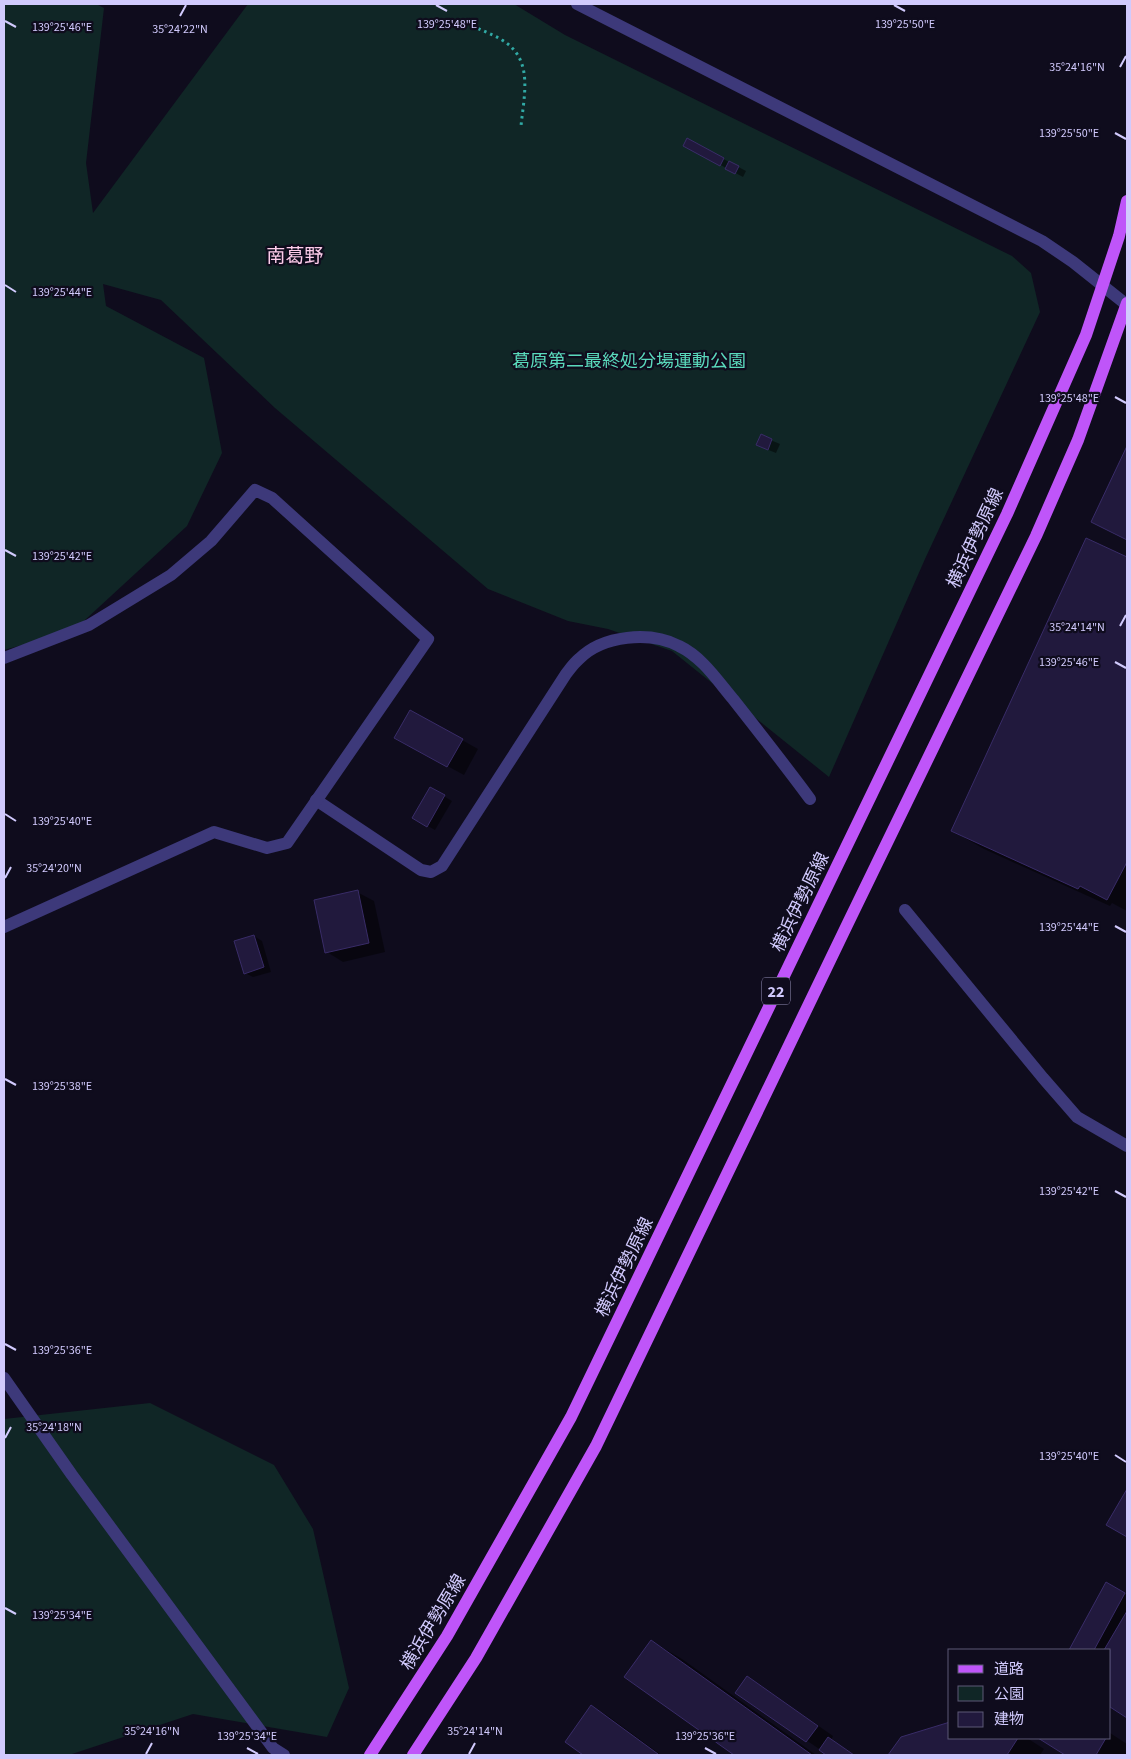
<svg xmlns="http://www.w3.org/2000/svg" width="1131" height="1759" font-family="'Source Sans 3','Noto Sans JP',sans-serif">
<rect width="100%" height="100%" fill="#0f0c1d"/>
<g fill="#102626">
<path d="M4,4H96L104,8L86,163L93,213L248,4H514L565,35L1012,256L1031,273L1040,312L925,559L829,777L672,651L608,629L568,621L488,589L275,408L161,300L103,284L106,306L204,358L222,453L187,526L73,631L4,650Z"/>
<path d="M150,1403L274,1465L313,1529L349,1688L327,1737L193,1714L69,1755H4V1419Z"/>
</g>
<g fill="#0007">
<path d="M688,140L746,171L743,177L685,146Z"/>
<path d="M761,436L780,444L776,453L766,449Z"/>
<path d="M1127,449V541L1092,522Z"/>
<path d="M1087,540L1127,559V911L1112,903L1110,906L984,849L953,831Z"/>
<path d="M462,740L478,749L464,775L412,747Z"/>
<path d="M430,788L452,801L435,830L413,818Z"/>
<path d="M357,892L374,901L385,952L343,962L327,952Z"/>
<path d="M254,936L262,941L271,972L253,977L245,973Z"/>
<path d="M1106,1584L1127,1595V1716L1110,1706V1650H1070Z"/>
<path d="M651,1641L682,1659L816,1755H736L626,1676Z"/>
<path d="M747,1678L763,1687L833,1736L831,1740L855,1755H828L737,1693Z"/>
<path d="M592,1707L608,1716L661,1755H585L566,1741Z"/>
<path d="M1110,1733L1127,1744V1755H1068L1040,1738H1110Z"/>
<path d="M902,1738H1027L1044,1749L1040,1755H890Z"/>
</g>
<g fill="#21193d" stroke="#392c68">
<path d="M687,138L724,158L720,166L683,146Z"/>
<path d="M729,161L739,166L735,174L725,169Z"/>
<path d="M761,434L772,439L768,450L756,445Z"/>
<path d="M1127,446V540L1091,522Z"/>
<path d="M1086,538L1127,557V862L1107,900L1080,886L1078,889L951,831Z"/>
<path d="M410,710L463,739L447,767L394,738Z"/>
<path d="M430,787L445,795L427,827L412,818Z"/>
<path d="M358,890L369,943L325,953L314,900Z"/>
<path d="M254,935L264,967L244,974L234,941Z"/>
<path d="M1127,1489V1537L1106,1525Z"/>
<path d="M1106,1582L1125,1593L1094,1650H1069Z"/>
<path d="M1127,1611V1718L1110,1707V1650H1104Z"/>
<path d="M651,1640L812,1755H734L624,1677Z"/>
<path d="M747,1676L818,1726L806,1742L735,1693Z"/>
<path d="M591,1705L658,1754L657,1755H583L565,1742Z"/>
<path d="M950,1722V1738H1018L1007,1755H888L901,1737Z"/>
<path d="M828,1737L854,1755H826L819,1750Z"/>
<path d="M1038,1738H1106L1096,1755H1065Z"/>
</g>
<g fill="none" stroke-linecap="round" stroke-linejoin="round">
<path stroke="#31aaa5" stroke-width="3" stroke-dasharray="2.5 4" stroke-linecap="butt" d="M467,22C478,30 491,33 502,40C534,59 524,95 521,126"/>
<g stroke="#3d397a" stroke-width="12">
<path d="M316,800L421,870L431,872L442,866L566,674C570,669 574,663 579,659C603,635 650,631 679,646C702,657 717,680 733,699C759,732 785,765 810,799"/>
<path d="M905,910L1043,1078L1077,1117L1127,1146"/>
<path d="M4,1378L72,1475L273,1748L284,1755"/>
</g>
<g stroke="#3d397a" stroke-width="12">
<path d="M577,4L1042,241L1073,262L1127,305"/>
<path d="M4,658L89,625L171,575L211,541L255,490L272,498L428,639L287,843L267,848L214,832L4,927"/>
</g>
<g stroke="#bf55f9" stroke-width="12">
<path d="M370,1755L447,1636L571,1417L1007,514L1086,335L1119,236L1127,201"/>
<path d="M413,1755L476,1658L596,1446L848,923L1036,536L1078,440L1127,303"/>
</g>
</g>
<path fill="none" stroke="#d1cafd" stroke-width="2" d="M436,5L447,11M894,5L905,11M180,16L186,5M5,21L16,27M1120,67L1126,56M1115,133L1126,139M5,285L16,292M1115,397L1126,403M5,550L16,556M1120,626L1126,615M1115,662L1126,668M5,814L16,821M5,878L11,867M1115,926L1126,932M5,1079L16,1085M1115,1191L1126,1197M5,1344L16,1350M5,1438L11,1427M1115,1455L1126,1462M5,1608L16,1614M247,1748L258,1754M705,1748L716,1754M146,1754L152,1743M469,1754L475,1743"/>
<g text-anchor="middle" stroke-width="4.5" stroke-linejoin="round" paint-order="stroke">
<rect fill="#0f0c1d" stroke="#9791ba" stroke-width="1" x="762" y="977.5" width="28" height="27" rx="4"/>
<g font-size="16" font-weight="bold" fill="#d1cafd">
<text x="776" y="997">22</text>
</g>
<g font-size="18" fill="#5ad9bc" stroke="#0f0c1d">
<text x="629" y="367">葛原第二最終処分場運動公園</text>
</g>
<g font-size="18" fill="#d1cafd" stroke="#0f0c1d">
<text transform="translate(975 538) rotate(-65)" y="6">横浜伊勢原線</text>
<text transform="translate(800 902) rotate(-64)" y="6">横浜伊勢原線</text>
<text transform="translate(624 1267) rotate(-64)" y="6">横浜伊勢原線</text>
<text transform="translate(433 1622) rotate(-59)" y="6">横浜伊勢原線</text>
</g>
<g font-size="19" fill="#fdccea" stroke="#0f0c1d">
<text x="295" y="262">南葛野</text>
</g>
</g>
<g font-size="12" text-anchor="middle" fill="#d1cafd" stroke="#0f0c1d" stroke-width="4.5" stroke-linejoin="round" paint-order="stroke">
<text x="447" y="28">139°25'48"E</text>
<text x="905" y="28">139°25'50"E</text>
<text x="62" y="31">139°25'46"E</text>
<text x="180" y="33">35°24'22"N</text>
<text x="1077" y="71">35°24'16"N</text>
<text x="1069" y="137">139°25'50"E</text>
<text x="62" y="296">139°25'44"E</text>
<text x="1069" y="402">139°25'48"E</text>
<text x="62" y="560">139°25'42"E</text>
<text x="1077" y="631">35°24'14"N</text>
<text x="1069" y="666">139°25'46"E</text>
<text x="62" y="825">139°25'40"E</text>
<text x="54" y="872">35°24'20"N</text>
<text x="1069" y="931">139°25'44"E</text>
<text x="62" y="1090">139°25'38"E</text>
<text x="1069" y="1195">139°25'42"E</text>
<text x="62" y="1354">139°25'36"E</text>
<text x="54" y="1431">35°24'18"N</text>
<text x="1069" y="1460">139°25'40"E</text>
<text x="62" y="1619">139°25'34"E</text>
<text x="152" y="1735">35°24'16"N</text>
<text x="475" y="1735">35°24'14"N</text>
<text x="247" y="1740">139°25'34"E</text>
<text x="705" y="1740">139°25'36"E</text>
</g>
<rect width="1131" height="1759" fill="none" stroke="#d1cafd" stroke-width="10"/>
<rect x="948" y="1649" width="162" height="90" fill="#0f0c1d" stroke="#5d5877"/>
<rect x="958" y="1665" width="25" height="8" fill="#bf55f9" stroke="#5d5877"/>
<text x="994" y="1674" font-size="15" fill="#d1cafd">道路</text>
<rect x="958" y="1686" width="25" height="15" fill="#102626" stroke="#5d5877"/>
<text x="994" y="1699" font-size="15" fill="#d1cafd">公園</text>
<rect x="958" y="1712" width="25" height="15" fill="#21193d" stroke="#5d5877"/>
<text x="994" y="1724" font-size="15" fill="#d1cafd">建物</text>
</svg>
